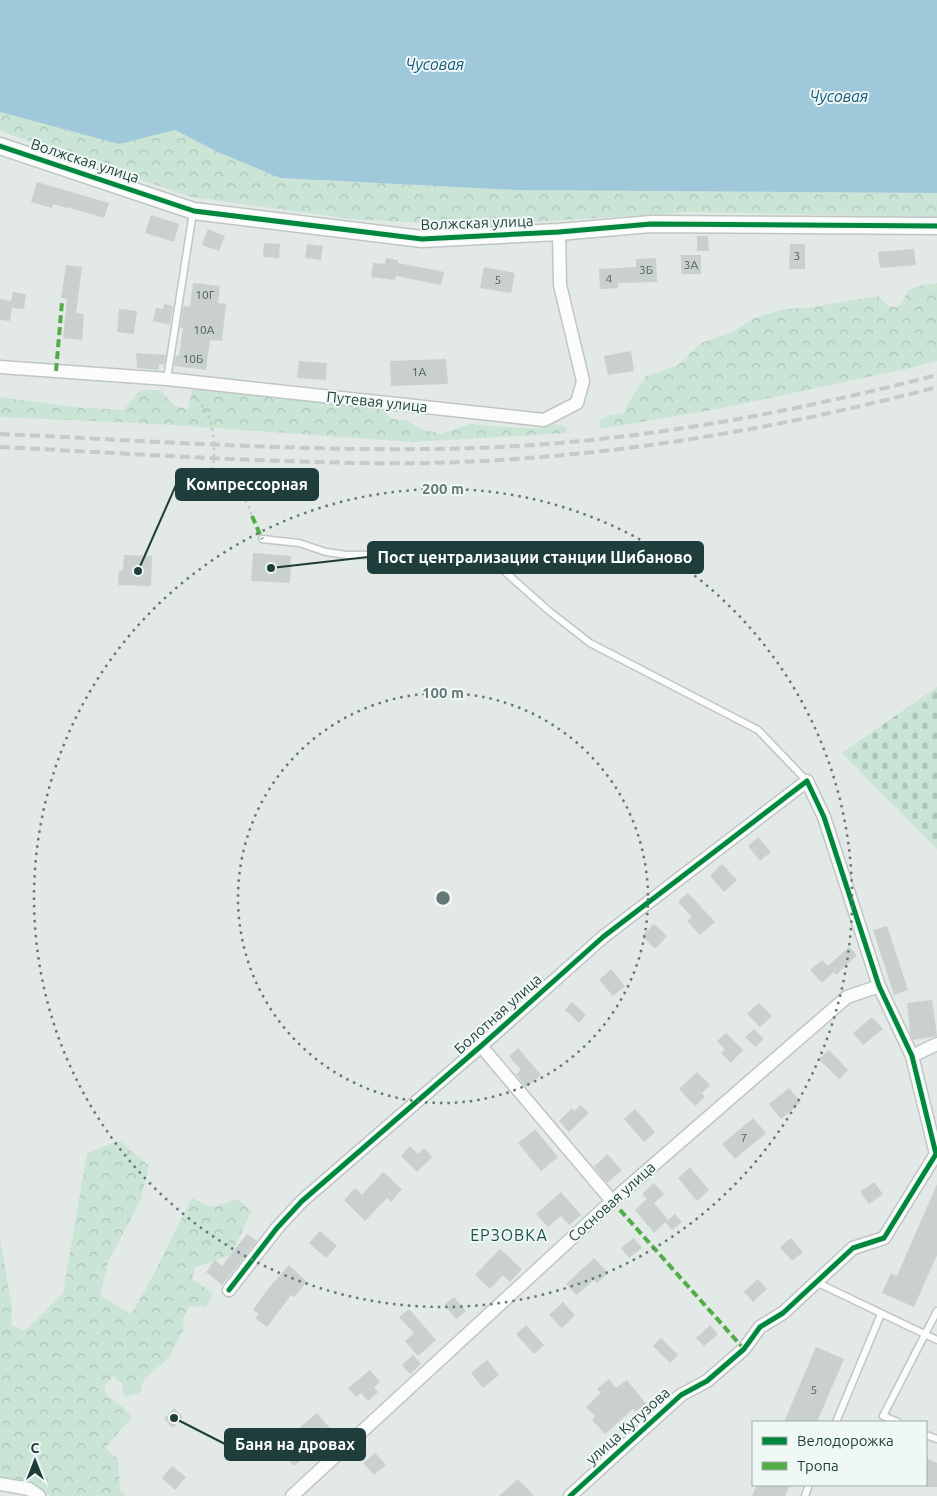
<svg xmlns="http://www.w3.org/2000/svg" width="937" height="1496" font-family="Ubuntu,sans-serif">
<defs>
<pattern id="forest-crowns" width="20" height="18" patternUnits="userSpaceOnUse" patternTransform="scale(1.25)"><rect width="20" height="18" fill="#cae4d6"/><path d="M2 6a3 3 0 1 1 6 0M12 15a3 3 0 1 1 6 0" fill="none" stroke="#adc4b8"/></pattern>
<pattern id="cemetery-stones" width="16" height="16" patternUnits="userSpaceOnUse" patternTransform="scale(1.25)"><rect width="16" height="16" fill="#cae4d6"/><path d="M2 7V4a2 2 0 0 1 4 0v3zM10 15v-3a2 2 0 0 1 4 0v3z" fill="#adc4b8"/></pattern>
</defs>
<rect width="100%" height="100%" fill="#e2e9e7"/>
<g fill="url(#forest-crowns)">
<path d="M0,112L119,144L175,130L218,152L280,178L516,190L937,193V217L689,212L472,226L352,219L191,197L0,131Z"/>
<path d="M937,283V361L906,369L717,409L600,429V420L610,415L625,413L626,407L645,377L678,365L701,343L732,332L755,318L785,309L812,307L878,296L889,307H897L902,304L908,290L923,285Z"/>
<path d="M193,389L286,397L379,408L393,419L407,421L421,429L441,434L470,424L534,429L555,424L567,427L566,433L413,442L158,424L0,417V397L73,407L124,410L140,390H160L175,406L188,409Z"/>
<path d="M119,1141L149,1166L141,1199L108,1262L100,1296L131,1314L147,1287L192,1198L211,1207L239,1199L251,1212L231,1255L195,1267L192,1279L213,1293L206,1307L189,1306L183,1319L184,1329L169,1357L144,1380L139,1393L124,1397L122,1384L113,1376L104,1386L106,1394L124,1408L132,1417L105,1448L118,1459L120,1491L126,1496H50L29,1482L0,1476V1238L12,1308L11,1325L25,1331L63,1293L87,1153Z"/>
</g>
<path fill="url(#cemetery-stones)" d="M937,687V849L842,753Z"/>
<path fill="#9fc8db" d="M0,0H937V193L516,190L280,178L218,152L175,130L119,144L0,112Z"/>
<g fill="#c9d0ce">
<path d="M37,182L109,203L104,218L67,207V208L53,204L52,208L31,202Z"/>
<path d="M151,215L179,224L174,242L145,233Z"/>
<path d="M208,229L225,236L219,251L202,245Z"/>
<path d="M697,236H708L709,251H697Z"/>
<path d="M264,243L280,244L279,258L263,257Z"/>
<path d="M307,244L323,246L321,260L305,258Z"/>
<path d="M790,244H805V269H789Z"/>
<path d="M914,249L916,265L880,268L878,252Z"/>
<rect x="681" y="255" width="20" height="19"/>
<path d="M386,258L398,260V263L444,272L441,285L396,276L395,280L371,277L373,263L385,264Z"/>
<path d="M656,258L657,282L618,283V288L600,289L599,269L636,267V259Z"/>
<path d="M66,265L82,267L76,313L84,314L82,340L63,338L67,299L61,298Z"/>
<path d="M484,267L515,273L511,293L480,288Z"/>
<path d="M193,283L220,286L218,303L226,304L222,341L210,340L206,370L174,366L176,355L179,356L183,328H180L183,308L184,306L190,307Z"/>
<path d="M13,292L26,294L24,309L12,308L10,321L0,320V299L11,301Z"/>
<path d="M164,304L173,306L170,325L153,321L156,308L163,309Z"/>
<path d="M119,309L137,311L134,334L117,332Z"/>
<path d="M631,351L634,371L608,375L604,356Z"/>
<path d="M136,353L166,355L164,365L159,364V370L137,368Z"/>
<path d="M446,359L448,384L391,386L390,361Z"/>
<path d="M299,361L327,363L326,380L297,378Z"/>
<path d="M253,553L291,556L290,583L251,581Z"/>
<path d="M124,555L152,556L151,586L118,585L119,570L123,571Z"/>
<path d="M758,837L771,852L760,861L748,846Z"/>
<path d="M722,864L737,880L724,892L710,876Z"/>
<path d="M688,893L715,922L700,935L687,921L692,917L678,902Z"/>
<path d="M654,924L667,936L655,949L642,936Z"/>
<path d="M887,926L908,990L894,995L873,930Z"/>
<path d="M849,947L857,955L836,975L834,972L822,983L810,970L822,960L828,966Z"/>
<path d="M611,969L625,986L613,996L599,980Z"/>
<path d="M932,1000L937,1036L913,1040L910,1033L907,1003Z"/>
<path d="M572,1002L586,1015L579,1023L565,1010Z"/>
<path d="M759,1003L772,1016L760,1027L747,1014Z"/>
<path d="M872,1017L883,1029L863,1045L853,1033Z"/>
<path d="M754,1029L764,1039L755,1047L745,1037Z"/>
<path d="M726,1033L743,1050L731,1063L721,1053L725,1050L717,1041Z"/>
<path d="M518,1048L541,1075L526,1087L516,1074L521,1070L509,1056Z"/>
<path d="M829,1050L848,1070L839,1079L819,1059Z"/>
<path d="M697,1072L710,1085L702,1093L705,1097L695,1106L679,1089Z"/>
<path d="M789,1088L801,1102L781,1119L769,1104Z"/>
<path d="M581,1105L589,1113L569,1132L559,1121L572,1108L574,1111Z"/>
<path d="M635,1109L655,1132L644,1142L624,1119Z"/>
<path d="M753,1118L766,1133L735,1159L722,1144Z"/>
<path d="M535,1129L558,1157L541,1171L518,1143Z"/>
<path d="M410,1146L418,1154L424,1148L432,1157L417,1172L401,1156Z"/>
<path d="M607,1154L622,1170L607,1183L594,1167Z"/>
<path d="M690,1167L709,1190L697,1201L678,1178Z"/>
<path d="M383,1172L402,1189L391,1202L387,1198L365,1221L344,1200L355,1188L362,1195Z"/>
<path d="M874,1182L883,1194L869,1204L860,1192Z"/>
<path d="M654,1183L664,1194L654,1203L668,1220L666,1222L675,1214L682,1222L672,1230L665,1222L654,1233L635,1210L647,1199L642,1194Z"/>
<path d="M937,1184V1255L914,1307L882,1293L891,1273L897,1276Z"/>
<path d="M561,1192L581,1215L569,1225L561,1216L548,1227L536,1214Z"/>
<path d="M320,1231L337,1246L326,1258L309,1243Z"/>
<path d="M247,1234L257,1241L222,1285L206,1272L215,1260L222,1266Z"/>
<path d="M634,1238L642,1248L629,1258L621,1248Z"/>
<path d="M791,1238L803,1252L792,1261L780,1247Z"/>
<path d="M500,1249L522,1269L510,1282L503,1275L490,1289L475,1275Z"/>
<path d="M594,1258L608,1273L597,1283L594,1280L577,1295L566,1284Z"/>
<path d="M289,1265L307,1282L294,1297L291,1295L267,1327L255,1318L259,1314L253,1310L268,1289Z"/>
<path d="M758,1279L767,1289L753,1302L744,1292Z"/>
<path d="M454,1297L466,1311L456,1319L444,1305Z"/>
<path d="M563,1302L575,1315L562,1328L549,1315Z"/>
<path d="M409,1309L436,1340L418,1356L405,1341L414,1333L399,1317Z"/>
<path d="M526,1325L544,1345L534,1354L516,1334Z"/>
<path d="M710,1325L718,1334L704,1346L696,1338Z"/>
<path d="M661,1338L678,1355L670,1363L653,1346Z"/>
<path d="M816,1347L844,1359L817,1422H784Z"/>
<path d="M413,1355L421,1364L410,1374L402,1365Z"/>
<path d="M487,1360L499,1375L483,1388L471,1373Z"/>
<path d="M370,1370L380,1382L374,1387L378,1392L368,1401L361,1393L356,1397L348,1388Z"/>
<path d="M609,1379L616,1388L627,1380L646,1404L635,1412L633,1409L605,1434L592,1420L595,1416L586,1407L601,1393L597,1389Z"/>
<path d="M174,1408L183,1417L173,1428L164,1419Z"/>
<path d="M317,1413L334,1433L294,1466L276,1444L291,1433L292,1434Z"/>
<path d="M375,1453L386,1465L374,1475L363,1463Z"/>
<path d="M926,1458L937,1463V1487H926Z"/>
<path d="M172,1466L186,1477L175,1490L162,1478Z"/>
<path d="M518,1479L534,1496H499Z"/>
<path d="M757,1485H790L785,1496H752Z"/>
</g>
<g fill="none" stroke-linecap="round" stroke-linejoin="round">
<defs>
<g id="service">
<path d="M167,379L193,212"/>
<path d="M262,539L299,543L326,552L347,555L439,554L503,570L549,611L590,643L758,730L807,781"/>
<path d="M816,1282L937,1340"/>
<path d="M836,1422L881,1314"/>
<path d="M898,1422L883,1416L937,1311"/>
<path d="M926,1435L937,1439"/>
<path d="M805,1496L809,1485"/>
</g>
<g id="minor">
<path d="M0,367L167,379L544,420L577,403L583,381L560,285L559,232"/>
<path d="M481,1046L612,1201"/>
<path d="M912,1056L937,1044"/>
<path d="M229,1290L277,1228L302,1201L481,1046L603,937L807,781L824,817L879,986L912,1056L936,1154L884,1238L853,1248L783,1313L760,1327L744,1349L707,1381L681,1395L570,1496"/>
<path d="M0,1484L29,1489L39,1496"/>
<path d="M292,1496L612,1201L847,997L879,986"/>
</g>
<path id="tertiary" d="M0,146L194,211L422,239L559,232L651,224L937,226"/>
</defs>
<use href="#service" stroke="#bfc6c4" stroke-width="9"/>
<use href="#minor" stroke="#bfc6c4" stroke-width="15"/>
<use href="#tertiary" stroke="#bfc6c4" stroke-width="19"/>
<path stroke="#bfc9c8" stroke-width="2.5" stroke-dasharray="2.5 4" stroke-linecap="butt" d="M193,395C212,414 215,432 214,459C213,466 211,476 215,482C219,491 230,488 238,493C246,499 249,507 252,516"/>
<use href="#service" stroke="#fbfcfb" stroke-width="6"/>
<use href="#minor" stroke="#fbfcfb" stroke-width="12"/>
<use href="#tertiary" stroke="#fbfcfb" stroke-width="16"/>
<g stroke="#c6caca" stroke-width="4" stroke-dasharray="10 5" stroke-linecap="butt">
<path d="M0,434C158,441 316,453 474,448C631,443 786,414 937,375"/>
<path d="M0,447C120,453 240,461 360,463C552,467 752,436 937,387"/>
</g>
<g stroke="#52ad46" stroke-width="4" stroke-dasharray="8 4" stroke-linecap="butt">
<path d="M56,371L62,302"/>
<path d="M252,516L262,539"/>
<path d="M612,1201L744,1349"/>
</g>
<defs>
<g id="cycleway">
<path d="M0,146L194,211L422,239L559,232L651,224L937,226"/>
<path d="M229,1290L277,1228L302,1201L481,1046L603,937L807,781L824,817L879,986L912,1056L936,1154L884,1238L853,1248L783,1313L760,1327L744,1349L707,1381L681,1395L570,1496"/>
</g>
</defs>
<use href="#cycleway" stroke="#f0f8f5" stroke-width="8"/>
<use href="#cycleway" stroke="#00873e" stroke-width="5"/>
</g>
<g fill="none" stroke="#637977" stroke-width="2.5" stroke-dasharray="2.5 5">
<circle cx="443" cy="898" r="205"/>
<circle cx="443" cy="898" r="409"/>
</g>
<g text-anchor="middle" stroke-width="4" stroke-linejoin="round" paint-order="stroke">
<g font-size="12" fill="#4a6260">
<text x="797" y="260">3</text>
<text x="691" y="269">3А</text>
<text x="646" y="274">3Б</text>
<text x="609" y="283">4</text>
<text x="498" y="284">5</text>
<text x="205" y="299">10Г</text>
<text x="204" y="334">10А</text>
<text x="193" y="363">10Б</text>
<text x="419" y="376">1А</text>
<text x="744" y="1142">7</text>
<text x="814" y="1394">5</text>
</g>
<g font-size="15" fill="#1f3d3a" stroke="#f0f8f5">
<text transform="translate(85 161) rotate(18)" y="5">Волжская улица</text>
<text transform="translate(477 223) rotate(-2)" y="5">Волжская улица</text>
<text transform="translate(377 402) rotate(6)" y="5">Путевая улица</text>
<text transform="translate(498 1014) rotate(-42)" y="5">Болотная улица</text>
<text transform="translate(612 1202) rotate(-42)" y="5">Сосновая улица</text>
<text transform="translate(628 1426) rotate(-42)" y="5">улица Кутузова</text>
</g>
<g font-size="16" font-style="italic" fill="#14597e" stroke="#f0f8f5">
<text x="435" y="70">Чусовая</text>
<text x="839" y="102">Чусовая</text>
</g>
<g font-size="16" letter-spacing="1" fill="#19514d" stroke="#f0f8f5">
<text x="509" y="1241">ЕРЗОВКА</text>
</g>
</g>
<circle cx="443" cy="898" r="8" fill="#637977" stroke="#f0f8f5" stroke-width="2.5"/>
<g font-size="15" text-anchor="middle" font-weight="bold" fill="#637977" stroke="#f0f8f5" stroke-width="4" stroke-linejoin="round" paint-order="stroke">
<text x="443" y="494">200 m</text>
<text x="443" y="698">100 m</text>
</g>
<path fill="none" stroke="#1f3d3a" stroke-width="2" d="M138 571L176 485M271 568L368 557M174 1418L225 1444"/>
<g fill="#1f3d3a" stroke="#f0f8f5" stroke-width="2">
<circle cx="138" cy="571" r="5"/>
<circle cx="271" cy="568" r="5"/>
<circle cx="174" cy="1418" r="5"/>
</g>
<g fill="#1f3d3a" stroke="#1f3d3a" stroke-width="2">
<rect x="176" y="469" width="142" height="31" rx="5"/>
<rect x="368" y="542" width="335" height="31" rx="5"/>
<rect x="225" y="1429" width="140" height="31" rx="5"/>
</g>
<g font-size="16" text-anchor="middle" font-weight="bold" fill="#fff">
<text x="247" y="490">Компрессорная</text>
<text x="535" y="563">Пост централизации станции Шибаново</text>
<text x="295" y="1450">Баня на дровах</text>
</g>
<rect x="752" y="1421" width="175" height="65" fill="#f0f8f5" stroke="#9cadaa"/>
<rect x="762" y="1437" width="25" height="8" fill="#00873e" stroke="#9cadaa"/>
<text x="797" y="1446" font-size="15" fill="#1f3d3a">Велодорожка</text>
<rect x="762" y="1462" width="25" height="8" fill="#52ad46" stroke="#9cadaa"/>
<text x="797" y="1471" font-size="15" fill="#1f3d3a">Тропа</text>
<g transform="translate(35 1461)" stroke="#f0f8f5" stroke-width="4" paint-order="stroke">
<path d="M0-4L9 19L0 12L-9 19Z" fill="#1f3d3a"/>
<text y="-8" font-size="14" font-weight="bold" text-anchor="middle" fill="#1f3d3a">С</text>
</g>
</svg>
